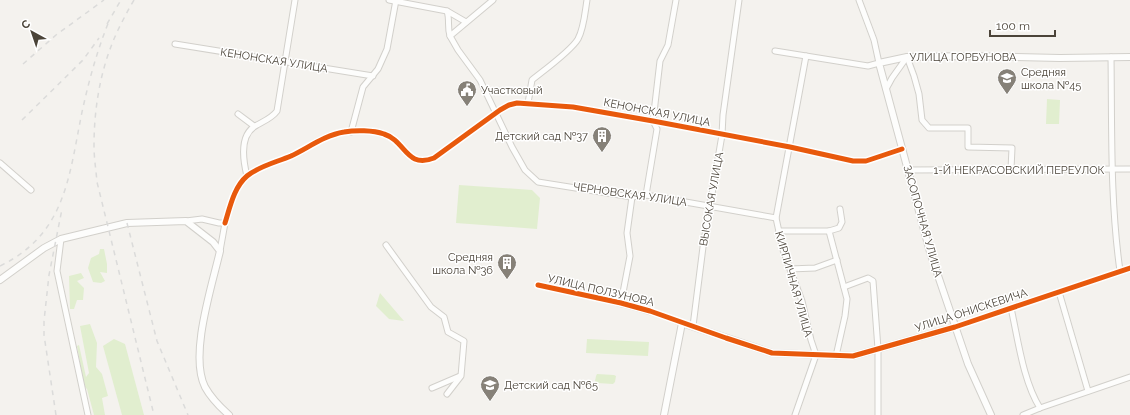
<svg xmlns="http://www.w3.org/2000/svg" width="1130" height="415" font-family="Raleway,sans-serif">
<rect width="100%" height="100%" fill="#f4f2ee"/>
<g fill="#e1eecf">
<path d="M1047,99L1060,100L1059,124H1046Z"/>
<path d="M459,185L532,190L540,198L537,229L456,223Z"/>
<path d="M100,249H104L107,264V273L100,272L105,281L101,283L93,282L88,268L91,258L99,254Z"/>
<path d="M81,273L84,278L77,281L84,288L83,300H77L74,309H70L69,276Z"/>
<path d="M380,293L404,321L389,319L376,306Z"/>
<path d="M90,324L97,343L96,367L102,374L108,396L102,398L105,415H94L87,389L84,386L77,346L79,345L86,377L89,373L80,326Z"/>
<path d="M114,339L125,344L144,415H122L103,346Z"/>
<path d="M587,339L649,342L648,356L586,353Z"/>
<path d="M597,374L614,375L616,376L615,382L613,384L597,383L595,381L596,376Z"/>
</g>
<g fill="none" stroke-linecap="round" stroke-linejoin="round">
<defs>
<g id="minor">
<path d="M389,0L447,11L466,22"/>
<path d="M493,0L450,36L458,50L480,80L512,147L525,170L538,182L632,197L646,195L776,218"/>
<path d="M447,11C450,20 447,26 450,36"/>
<path d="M175,44L373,76"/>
<path d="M775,51L868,66L879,63L874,40L859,0"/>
<path d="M907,57L914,76L919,94L922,120L929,128H968V147L1012,148L1011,169"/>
<path d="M1111,57C1112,129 1110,200 1120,271"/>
<path d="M886,89L892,78L907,57"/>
<path d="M528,103L532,80C543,71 571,51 578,39C584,28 585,12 587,0"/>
<path d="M238,114L254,126"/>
<path d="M351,132L363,87L378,69L387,49L396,0"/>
<path d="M0,163L31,190"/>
<path d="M908,170L1130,169"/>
<path d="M247,176C243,160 239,134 257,125C264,121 272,118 277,111L295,0"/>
<path d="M646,195L657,129L653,121L660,61L668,45L676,0"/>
<path d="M186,221L202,219L219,223H225L220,251"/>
<path d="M225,223C230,207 234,187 247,176C259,166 277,162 291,156C308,148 325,135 344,132C355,130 373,130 384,134C406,141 406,169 434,158L500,110L509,105L517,103L573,107L653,121L790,147L853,161H866L902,149"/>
<path d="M779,231H829L839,228L842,222L840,209"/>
<path d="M829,231L847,299L845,316L836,356"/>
<path d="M61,239L57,271L88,415"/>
<path d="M386,245L431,307L444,317L448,332L464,341L461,376L447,394"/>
<path d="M790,269L815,268L837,260"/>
<path d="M538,285C586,296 635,304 682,323"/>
<path d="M844,287L868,278L873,281L878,349V415"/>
<path d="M1059,292L1088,391"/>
<path d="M621,303L630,256L627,233L632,197"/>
<path d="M1011,308C1018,339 1023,381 1040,408"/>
<path d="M693,326L703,247L722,135L723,115L739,0"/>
<path d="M955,327L1130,268"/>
<path d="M432,388L460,376"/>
<path d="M795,415L816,355L811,340L802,301L783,250L776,218L806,56"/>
<path d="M1023,415L1040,408L1130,377"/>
</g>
<g id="tertiary">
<path d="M0,280L44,248L61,239L127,223L186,221L213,242L220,251C212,286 189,355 205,387C211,398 220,407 229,415"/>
<path d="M664,415L682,323L772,353L853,356L955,327"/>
<path d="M991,415L968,364L930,252L879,63L907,57L969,56L1060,58L1130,57"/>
</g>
</defs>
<use href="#minor" stroke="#d2d0cb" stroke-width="7"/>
<use href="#tertiary" stroke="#d2d0cb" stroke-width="8"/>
<use href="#minor" stroke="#fdfdfc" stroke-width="5"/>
<use href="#tertiary" stroke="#fdfdfc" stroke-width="6"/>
<g stroke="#dbdbda" stroke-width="1.5" stroke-dasharray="5 5" stroke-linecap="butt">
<path d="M134,0C128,10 123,20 118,30C101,66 94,106 94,146C94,158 96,170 97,182L154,415"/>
<path d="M107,24L121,0"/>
<path d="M23,64L56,35L104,0"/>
<path d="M22,120L83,60L99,38"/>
<path d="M127,223L157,341L188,415"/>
<path d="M0,266C66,234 69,176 82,112C89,80 97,51 109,21"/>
<path d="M56,415L44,335V321L49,275L62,209"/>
</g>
<defs>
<g id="cycleway">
<path d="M225,223C230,207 234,187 247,176C259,166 277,162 291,156C308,148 325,135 344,132C355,130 373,130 384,134C406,141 406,169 434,158L500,110L509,105L517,103L573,107L653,121L790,147L853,161H866L902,149"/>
<path d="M538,285L621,303L650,311L726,338L772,353L853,356L955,327L1130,268"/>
</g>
</defs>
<use href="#cycleway" stroke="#fff" stroke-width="8"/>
<use href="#cycleway" stroke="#e8590c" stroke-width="5"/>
</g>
<defs>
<symbol id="school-pin" viewBox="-11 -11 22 30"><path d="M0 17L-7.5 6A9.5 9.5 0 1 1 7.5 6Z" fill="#868178" stroke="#fff"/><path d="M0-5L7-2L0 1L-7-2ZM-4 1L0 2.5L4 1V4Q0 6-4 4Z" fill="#fff"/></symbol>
<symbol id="civic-pin" viewBox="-11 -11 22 30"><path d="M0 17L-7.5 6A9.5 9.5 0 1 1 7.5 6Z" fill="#868178" stroke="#fff"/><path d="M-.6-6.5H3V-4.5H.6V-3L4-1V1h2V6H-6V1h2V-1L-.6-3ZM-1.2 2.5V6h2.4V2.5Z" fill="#fff"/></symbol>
<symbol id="building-pin" viewBox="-11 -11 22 30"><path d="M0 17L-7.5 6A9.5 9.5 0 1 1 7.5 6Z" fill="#868178" stroke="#fff"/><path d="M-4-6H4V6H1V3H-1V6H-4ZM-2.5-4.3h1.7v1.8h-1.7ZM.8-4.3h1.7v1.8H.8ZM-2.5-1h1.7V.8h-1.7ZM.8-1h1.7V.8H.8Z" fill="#fff"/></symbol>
</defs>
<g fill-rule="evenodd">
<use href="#school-pin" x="996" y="67" width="22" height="30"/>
<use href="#civic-pin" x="456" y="79" width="22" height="30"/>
<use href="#building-pin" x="591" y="125" width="22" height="30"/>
<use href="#building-pin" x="496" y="252" width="22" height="30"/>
<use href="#school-pin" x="479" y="374" width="22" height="30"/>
</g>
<g text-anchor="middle" stroke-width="3" stroke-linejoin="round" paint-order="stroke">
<g font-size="11" fill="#4b4439" stroke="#fff">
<text x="963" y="61">УЛИЦА ГОРБУНОВА</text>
<text transform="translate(274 60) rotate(9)" y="4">КЕНОНСКАЯ УЛИЦА</text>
<text transform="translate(657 112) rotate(11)" y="4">КЕНОНСКАЯ УЛИЦА</text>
<text x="1019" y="174">1-Й НЕКРАСОВСКИЙ ПЕРЕУЛОК</text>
<text transform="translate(630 194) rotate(8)" y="4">ЧЕРНОВСКАЯ УЛИЦА</text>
<text transform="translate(711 199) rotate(-80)" y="4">ВЫСОКАЯ УЛИЦА</text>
<text transform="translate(923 221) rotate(74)" y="4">ЗАСОПОЧНАЯ УЛИЦА</text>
<text transform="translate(794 284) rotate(74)" y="4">КИРПИЧНАЯ УЛИЦА</text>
<text transform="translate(601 290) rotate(13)" y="4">УЛИЦА ПОЛЗУНОВА</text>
<text transform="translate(971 310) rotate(-18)" y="4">УЛИЦА ОНИСКЕВИЧА</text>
</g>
<g font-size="11" fill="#4b4439" stroke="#fff" text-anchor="start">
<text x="1021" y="76">Средняя<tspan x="1021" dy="13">школа №45</tspan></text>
<text x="481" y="94">Участковый</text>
<text x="588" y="140" text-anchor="end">Детский сад №37</text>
<text x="493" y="261" text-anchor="end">Средняя<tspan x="493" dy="13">школа №36</tspan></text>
<text x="504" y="389">Детский сад №65</text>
</g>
</g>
<g transform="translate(32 32) rotate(320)" stroke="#ffffff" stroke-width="3" paint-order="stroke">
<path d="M0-3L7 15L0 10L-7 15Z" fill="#4b4439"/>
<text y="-6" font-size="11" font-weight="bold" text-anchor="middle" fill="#4b4439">С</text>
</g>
<path d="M990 30v6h65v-6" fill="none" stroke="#4b4439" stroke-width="2"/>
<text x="996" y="30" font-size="12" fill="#4b4439" stroke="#ffffff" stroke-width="3" paint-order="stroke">100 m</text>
</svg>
